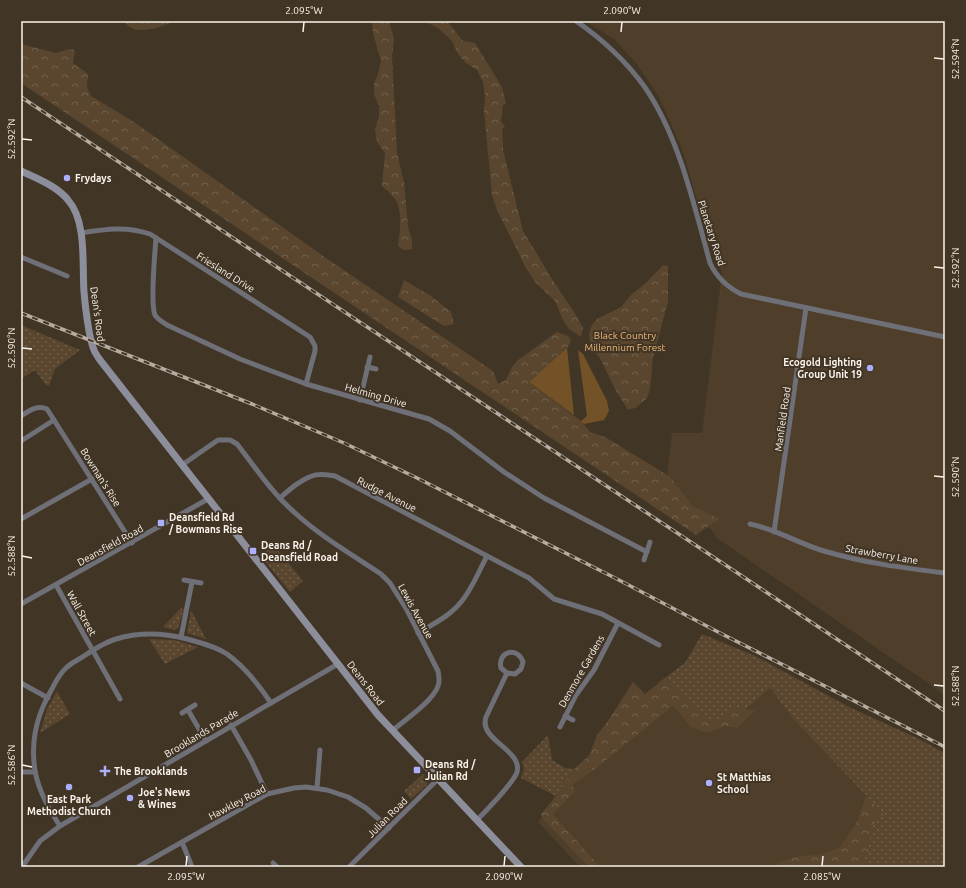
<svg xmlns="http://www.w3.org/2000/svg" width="966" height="888" font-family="Ubuntu,sans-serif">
<defs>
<pattern id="green-dots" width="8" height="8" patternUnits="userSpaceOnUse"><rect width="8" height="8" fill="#5a462e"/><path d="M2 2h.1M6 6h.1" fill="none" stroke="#73614c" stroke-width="1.8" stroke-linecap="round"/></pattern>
<pattern id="forest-crowns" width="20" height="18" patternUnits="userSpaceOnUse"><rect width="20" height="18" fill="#5a462e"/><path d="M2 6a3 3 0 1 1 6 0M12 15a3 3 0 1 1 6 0" fill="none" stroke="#73614c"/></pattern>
</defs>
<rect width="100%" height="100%" fill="#413526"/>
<g fill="#4e3e2a">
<path d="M585,21H945V695L718,539L667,474L672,433H702L722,272L706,232L683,152L658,95L635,62L614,39Z"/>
<path d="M663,687L770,688L794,720L884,814L829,867H580L538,822L574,769Z"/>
</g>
<g fill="url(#green-dots)">
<path d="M21,325L80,350L55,369L49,386L46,385L35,370L21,379Z"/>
<path d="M273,544L303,581L290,592L260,555Z"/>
<path d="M181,608L184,609L178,628L175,630L163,627Z"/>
<path d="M191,610L206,639L187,633Z"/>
<path d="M702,634L755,656L849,707L919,739L945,753V867H829L884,814L794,720L770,688L726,726L698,724L658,683L685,663Z"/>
<path d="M149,639L174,640L198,647L165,664Z"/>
<path d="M57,691L70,714L40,733L47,709Z"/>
<path d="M548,735L552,760L565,768L574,769L556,796L521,778L524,769L522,762Z"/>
<path d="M423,774L428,779L427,785L411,799L404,791Z"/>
</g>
<g fill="url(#forest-crowns)">
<path d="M124,21H175C160,27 134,38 124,21Z"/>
<path d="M372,21H389L394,39L392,57L397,153L404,182L408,227L412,240V249L404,250L398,246C400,234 403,210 395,199C392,194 386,190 382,186L385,153L377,142L375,130L379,117V106L374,94V84L378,74L381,61L373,33Z"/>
<path d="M424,21H447L463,41L475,43L502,87L506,104L503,105L501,121L505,127L502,129L503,137V150L523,231L552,279L574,312L583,328L581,337L569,329L563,320L555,301L535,282L526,268L497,210L492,195L487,142L484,111L485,96L483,82L477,70L466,63L458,54L452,41L438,28Z"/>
<path d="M21,44L56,53L69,49L75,50L73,63L88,74L87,87L91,96L134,122L326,258L493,371L498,384L506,380L512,367L518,360L557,332L568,336L571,341L567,348L529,382L581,421L590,432L605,437L669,476L693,506L719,519L696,535L21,83Z"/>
<path d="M663,265L668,266V302L653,357L650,389L647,398L637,407L628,410L615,389L601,360L590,343L589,334L592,325L597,319L621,307L632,294L645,284Z"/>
<path d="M404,280L431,296L451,312L454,324L444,326L398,297Z"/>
<path d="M665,678L703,718L717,720L736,707L755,711L737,728L726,726L707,733L691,727L673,706L600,765L572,785L575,791L553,814L600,867H589L543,819L541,814L556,796L574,769L589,756L597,735L608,721L633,682L645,694Z"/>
<path d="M866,796L884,814L872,826L868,852L860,867H773L781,861L801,856L820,855L839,848L857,822Z"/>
</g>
<g fill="#745228">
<path d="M567,348L574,415L529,382Z"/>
<path d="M578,350L583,354L607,401L609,411L604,420L584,424L581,421L587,416Z"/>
</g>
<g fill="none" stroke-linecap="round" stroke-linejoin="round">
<g stroke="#6e6f77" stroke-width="5">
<path d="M576,21C602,39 625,60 644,86C679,136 694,205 710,263C717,278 727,287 741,294L945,337"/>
<path d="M81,233C106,229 126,226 150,234L310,337L315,346V351L306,384"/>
<path d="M156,238C155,252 150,303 155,315C158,320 163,322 167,325L240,359L306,384L429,419L450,431L504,472L544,498L647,552"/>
<path d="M21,257L67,276"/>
<path d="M367,367L376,369"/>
<path d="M360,400L370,357"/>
<path d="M21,416C30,410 37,405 47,409L132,543"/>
<path d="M21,441L54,420"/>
<path d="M182,465L218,440H230L237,444C255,467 272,493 294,512C320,536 351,554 381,574L390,583L407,610L438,671C439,676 440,681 438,686C433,701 406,719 393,730"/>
<path d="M280,498C289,490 300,480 312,476C319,473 328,475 335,476L529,578L554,599L602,614L659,645"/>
<path d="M21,519L92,479"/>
<path d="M750,524C776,529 799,544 824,551C864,563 904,568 945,573"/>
<path d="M774,532L806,308"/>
<path d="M644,560L650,542"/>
<path d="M184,580L201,583"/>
<path d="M56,585L120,699"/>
<path d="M21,604L208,499"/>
<path d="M418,633C433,624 450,616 461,602C472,589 479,571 487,556"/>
<path d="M181,637L192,582"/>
<path d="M21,683L48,698"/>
<path d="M188,710L206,741"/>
<path d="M182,713L195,705"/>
<path d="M565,716L573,720"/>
<path d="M231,725L251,760L267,794"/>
<path d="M560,727L576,695L594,670L618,623"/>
<path d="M21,772H35"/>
<path d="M317,788L320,750"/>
<path d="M477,820C486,811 514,782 517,772C523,750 478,740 486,717L507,673L515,674L521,669L523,662C518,646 497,651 501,668L507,673"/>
<path d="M60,826C49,809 39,792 35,771C31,744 35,722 47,698C53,688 57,676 66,668C71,663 78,660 84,656C93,650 105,642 116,639C139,632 164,633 187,639C201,643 215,646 227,654C245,667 259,685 271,703"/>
<path d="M182,842L192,867"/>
<path d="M273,863L277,867"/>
<path d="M22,867L40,841L60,826L338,664"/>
<path d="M138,867L267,794L294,788L306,787L327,790L348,797L366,808L389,828"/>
<path d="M349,867L438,779"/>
</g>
<path stroke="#8d8e9b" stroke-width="7" d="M21,171C36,178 57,186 68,200C87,221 82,265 84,292C85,305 89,339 94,350C95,353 98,357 100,360L378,715L521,867"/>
<defs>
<g id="rail">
<path d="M21,97L945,711"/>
<path d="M21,313L252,404L344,443L417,478L617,579L720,633L945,747"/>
</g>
</defs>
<use href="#rail" stroke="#b6aca1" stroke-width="3.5"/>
<use href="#rail" stroke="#413526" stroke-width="2" stroke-dasharray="6" stroke-linecap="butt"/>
</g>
<path fill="none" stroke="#fbf3ea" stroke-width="1.5" d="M303,32L304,22M621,32L622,22M934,58L944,59M22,139L32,140M934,267L944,268M22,348L32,349M934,476L944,477M22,556L32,558M934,685L944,686M22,765L32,767M186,866L187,856M504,866L505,856M822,866L823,856"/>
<g fill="#acaffb" stroke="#413526" stroke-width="1.5">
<circle cx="67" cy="178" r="4"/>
<circle cx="870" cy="368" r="4"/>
<rect x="157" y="519" width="8" height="8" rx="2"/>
<rect x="249" y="547" width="8" height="8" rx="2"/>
<rect x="413" y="766" width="8" height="8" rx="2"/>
<path d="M103 765h4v4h4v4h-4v4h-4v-4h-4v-4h4z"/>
<circle cx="709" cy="783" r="4"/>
<circle cx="69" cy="787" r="4"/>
<circle cx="130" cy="798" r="4"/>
</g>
<g text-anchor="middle" stroke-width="4" stroke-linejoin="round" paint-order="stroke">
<g font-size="10" font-weight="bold" fill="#fbf3ea" stroke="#413526" text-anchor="start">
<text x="75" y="182">Frydays</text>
<text x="862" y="366" text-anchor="end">Ecogold Lighting<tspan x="862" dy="12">Group Unit 19</tspan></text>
<text x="169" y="521">Deansfield Rd<tspan x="169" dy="12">/ Bowmans Rise</tspan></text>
<text x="261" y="549">Deans Rd /<tspan x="261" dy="12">Deansfield Road</tspan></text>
<text x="425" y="768">Deans Rd /<tspan x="425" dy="12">Julian Rd</tspan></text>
<text x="114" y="775">The Brooklands</text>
<text x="717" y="781">St Matthias<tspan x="717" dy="12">School</tspan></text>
<text x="138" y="796">Joe's News<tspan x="138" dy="12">&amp; Wines</tspan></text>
<text x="69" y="803" text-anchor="middle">East Park<tspan x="69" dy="12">Methodist Church</tspan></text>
</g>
<g font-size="10" fill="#fbf3ea" stroke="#413526">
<text transform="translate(712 233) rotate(72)" y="4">Planetary Road</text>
<text transform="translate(226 272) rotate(32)" y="4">Friesland Drive</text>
<text transform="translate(98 314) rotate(82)" y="4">Dean's Road</text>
<text transform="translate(376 395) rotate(16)" y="4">Helming Drive</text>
<text transform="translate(782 419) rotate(-82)" y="4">Manfield Road</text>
<text transform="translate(101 477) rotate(58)" y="4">Bowman's Rise</text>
<text transform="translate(387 494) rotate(27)" y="4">Rudge Avenue</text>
<text transform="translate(110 545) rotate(-29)" y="4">Deansfield Road</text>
<text transform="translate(882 554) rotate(10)" y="4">Strawberry Lane</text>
<text transform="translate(416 611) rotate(61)" y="4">Lewis Avenue</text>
<text transform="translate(82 613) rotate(61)" y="4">Wall Street</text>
<text transform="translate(581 671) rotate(-60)" y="4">Denmore Gardens</text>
<text transform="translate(366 683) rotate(52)" y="4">Deans Road</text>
<text transform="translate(201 733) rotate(-31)" y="4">Brooklands Parade</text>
<text transform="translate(237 802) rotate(-28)" y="4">Hawkley Road</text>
<text transform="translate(387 817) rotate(-45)" y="4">Julian Road</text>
</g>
<g font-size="10" fill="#eeb877" stroke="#413526">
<text x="625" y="339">Black Country<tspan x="625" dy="12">Millennium Forest</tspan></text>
</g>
</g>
<rect width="966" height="888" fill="none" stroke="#413526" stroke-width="44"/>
<rect x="22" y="22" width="922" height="844" fill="none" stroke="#fbf3ea" stroke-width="1.5"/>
<g font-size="10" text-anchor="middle" fill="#fbf3ea">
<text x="304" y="14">2.095°W</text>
<text x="622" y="14">2.090°W</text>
<text transform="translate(955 59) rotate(-90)" y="4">52.594°N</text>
<text transform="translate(11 139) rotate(-90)" y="4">52.592°N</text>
<text transform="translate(955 268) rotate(-90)" y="4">52.592°N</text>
<text transform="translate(11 348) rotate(-90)" y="4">52.590°N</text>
<text transform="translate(955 477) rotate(-90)" y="4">52.590°N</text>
<text transform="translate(11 556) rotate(-90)" y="4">52.588°N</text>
<text transform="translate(955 686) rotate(-90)" y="4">52.588°N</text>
<text transform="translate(11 765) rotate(-90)" y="4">52.586°N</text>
<text x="186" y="880">2.095°W</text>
<text x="504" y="880">2.090°W</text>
<text x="822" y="880">2.085°W</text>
</g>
</svg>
